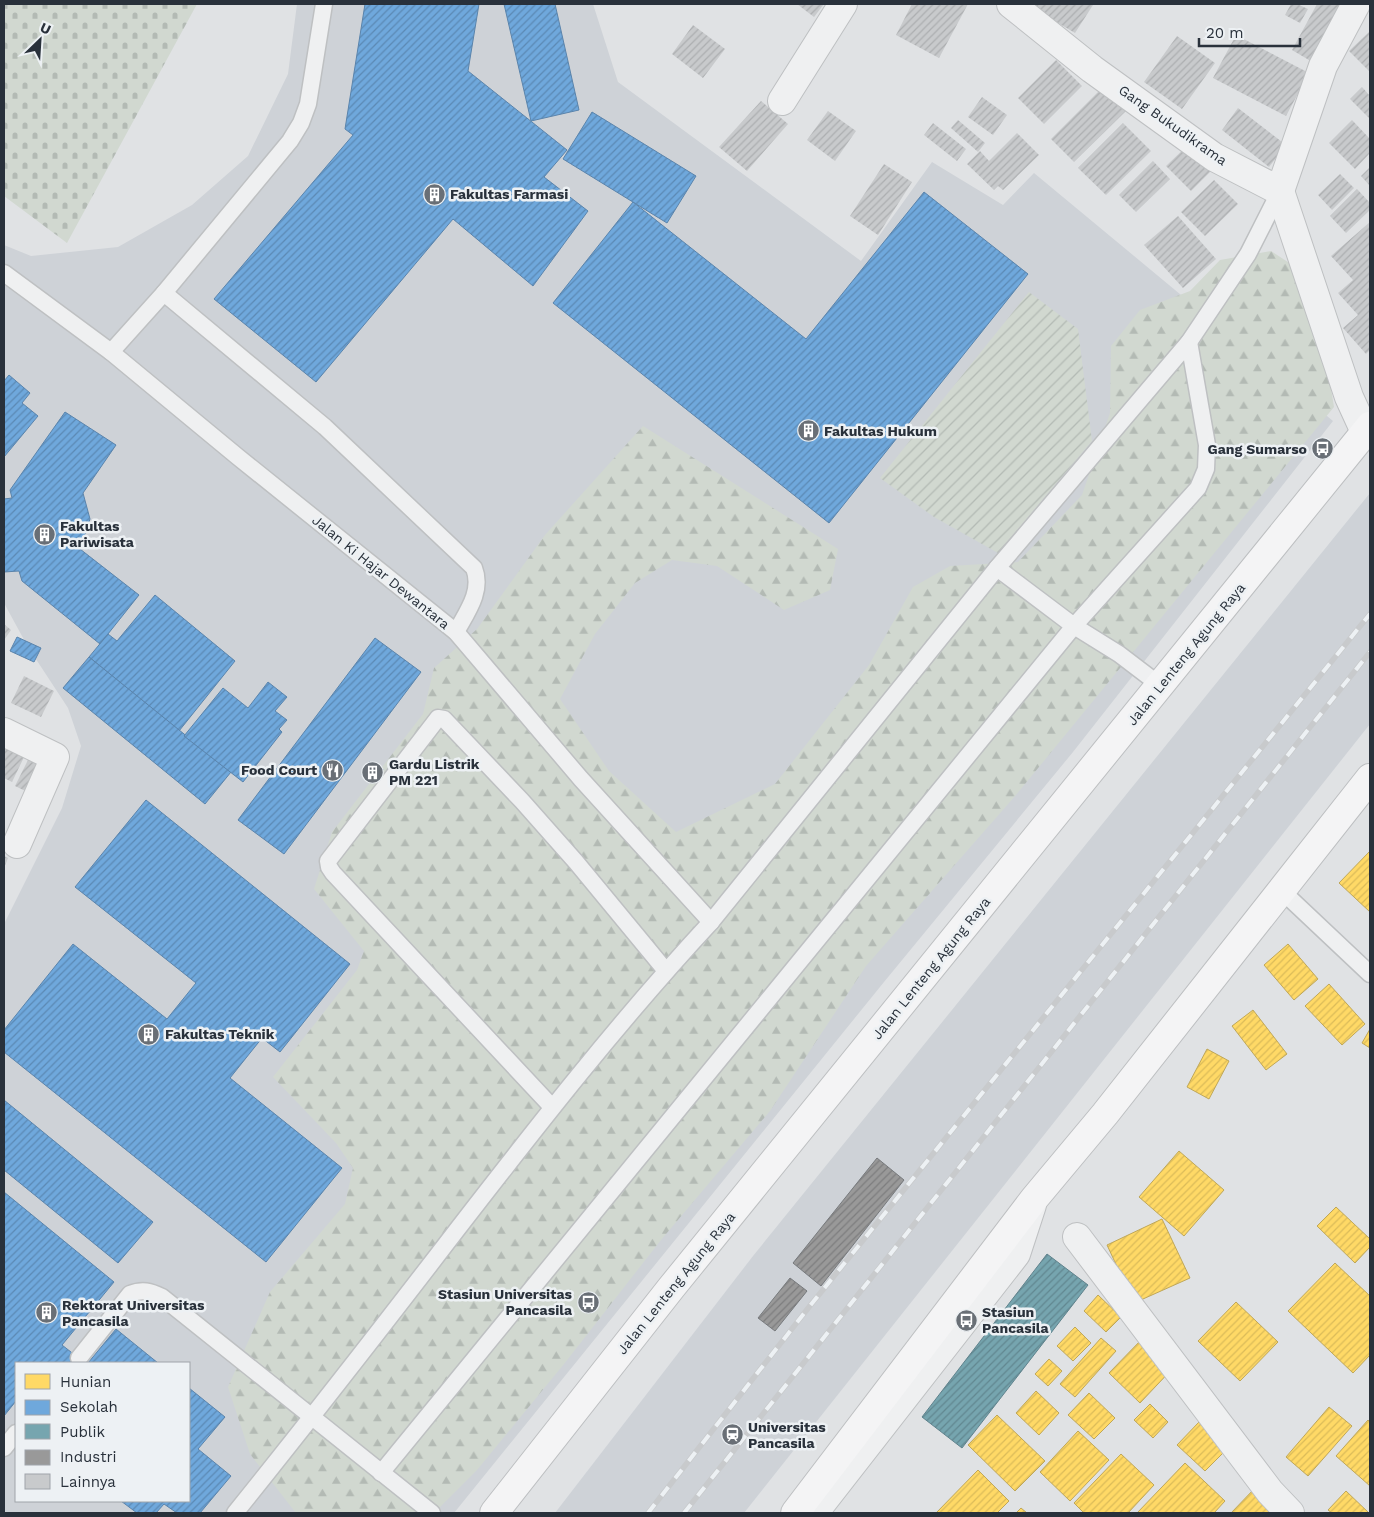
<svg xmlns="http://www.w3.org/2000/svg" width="1374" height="1517" font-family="'Work Sans',sans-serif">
<defs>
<pattern id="forest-firs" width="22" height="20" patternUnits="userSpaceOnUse" patternTransform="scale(1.25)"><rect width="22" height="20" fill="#d1d8d0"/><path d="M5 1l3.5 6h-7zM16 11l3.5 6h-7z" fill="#b3bab4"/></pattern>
<pattern id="cemetery-stones" width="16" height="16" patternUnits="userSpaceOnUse" patternTransform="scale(1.25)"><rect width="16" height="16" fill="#d1d8d0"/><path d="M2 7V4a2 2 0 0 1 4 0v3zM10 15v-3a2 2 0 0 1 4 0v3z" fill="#b3bab4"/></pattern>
<pattern id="garden-furrows" width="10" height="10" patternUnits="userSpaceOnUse" patternTransform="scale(1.25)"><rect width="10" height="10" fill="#d1d8d0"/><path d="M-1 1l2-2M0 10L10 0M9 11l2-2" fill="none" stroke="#b3bab4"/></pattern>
<pattern id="homes-hatch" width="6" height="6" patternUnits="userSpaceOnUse" patternTransform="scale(1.25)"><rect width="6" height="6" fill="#ffd966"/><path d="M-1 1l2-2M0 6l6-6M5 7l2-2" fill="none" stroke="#dbbb59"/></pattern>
<pattern id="schools-hatch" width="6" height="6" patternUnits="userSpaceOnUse" patternTransform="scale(1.25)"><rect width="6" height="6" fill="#6fa8dc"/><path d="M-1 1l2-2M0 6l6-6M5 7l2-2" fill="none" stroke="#5b89b4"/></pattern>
<pattern id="public-hatch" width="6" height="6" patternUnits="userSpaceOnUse" patternTransform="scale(1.25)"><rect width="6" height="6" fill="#76a5af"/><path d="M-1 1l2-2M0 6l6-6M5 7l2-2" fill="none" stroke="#618790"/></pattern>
<pattern id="industry-hatch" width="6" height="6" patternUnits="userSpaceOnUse" patternTransform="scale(1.25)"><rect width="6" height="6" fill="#999"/><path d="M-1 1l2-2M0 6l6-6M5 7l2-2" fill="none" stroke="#7d7d7e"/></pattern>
<pattern id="building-hatch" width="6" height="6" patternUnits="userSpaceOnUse" patternTransform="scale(1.25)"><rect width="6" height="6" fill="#c8cacc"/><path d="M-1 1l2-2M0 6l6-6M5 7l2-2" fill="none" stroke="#acaeb0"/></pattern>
</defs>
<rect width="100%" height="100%" fill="#e0e2e4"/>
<g fill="#ced2d7" fill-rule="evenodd">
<path d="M297,4H593L618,82L861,261L932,162L1003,205L1034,173L1333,421L1073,752L884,982L454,1513H4V924L62,808L81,746L68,708L28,647L4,603V245L31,256L118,247L192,205L248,156L288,74ZM16,1363H189V1501H16Z"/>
<path d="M1370,493V724L744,1513H555L753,1256Z"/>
</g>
<path fill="url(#forest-firs)" d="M1271,251L1297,268L1319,314L1334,407L1016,795L866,966L770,1111L661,1240L564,1364L477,1470L434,1513H296L250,1454L228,1387L270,1292L345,1204L353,1168L336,1143L273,1077L357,970L364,951L314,889L332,832L423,714L434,668L477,629L545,535L643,426L838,549L830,590L784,610L717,566L672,560L635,583L595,634L560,699L609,771L676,832L775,784L869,665L913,587L950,566L1018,562L1082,495L1110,413L1111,346L1140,310L1190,291L1220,260Z"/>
<path fill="url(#cemetery-stones)" d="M4,4H197L67,243L4,196Z"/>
<path fill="url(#garden-furrows)" d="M1029,292L1078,329L1092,441L998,553L934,517L880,478Z"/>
<g fill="url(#homes-hatch)" stroke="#bfa759">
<path d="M1370,851V912L1339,883Z"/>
<path d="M1288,944L1318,979L1294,1000L1264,965Z"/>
<path d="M1329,984L1365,1024L1342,1045L1305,1006Z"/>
<path d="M1253,1010L1287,1054L1266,1070L1232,1026Z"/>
<path d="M1370,1029V1048L1362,1043Z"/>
<path d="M1207,1049L1229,1061L1209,1099L1187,1087Z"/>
<path d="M1179,1151L1224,1190L1184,1236L1139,1197Z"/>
<path d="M1336,1207L1370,1239V1247L1355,1263L1317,1226Z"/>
<path d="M1162,1219L1190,1278L1134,1303L1107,1245Z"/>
<path d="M1335,1263L1370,1296V1355L1353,1373L1288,1311Z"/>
<path d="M1098,1295L1121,1317L1106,1332L1084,1311Z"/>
<path d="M1236,1302L1278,1342L1240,1381L1198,1341Z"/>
<path d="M1075,1327L1091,1343L1073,1361L1057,1346Z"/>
<path d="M1101,1338L1116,1351L1075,1397L1060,1384Z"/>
<path d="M1143,1338L1174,1367L1140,1403L1109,1373Z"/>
<path d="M1049,1359L1062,1371L1048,1386L1035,1374Z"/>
<path d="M1036,1391L1059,1413L1039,1435L1016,1413Z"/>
<path d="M1089,1393L1115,1418L1094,1439L1068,1415Z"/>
<path d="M1150,1404L1168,1422L1153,1438L1134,1420Z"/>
<path d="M1329,1407L1352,1426L1308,1476L1286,1457Z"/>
<path d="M997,1415L1045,1461L1015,1491L968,1445Z"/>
<path d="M1368,1420L1370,1422V1486L1336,1456Z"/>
<path d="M1199,1422L1227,1449L1205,1471L1177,1445Z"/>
<path d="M1078,1431L1109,1460L1070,1501L1040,1472Z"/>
<path d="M1121,1454L1154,1485L1128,1513H1084L1074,1503Z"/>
<path d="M1185,1463L1225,1501L1214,1513H1137Z"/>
<path d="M978,1470L1009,1501L997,1513H936Z"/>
<path d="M1256,1487L1276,1513H1231Z"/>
<path d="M1346,1491L1369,1513H1332L1328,1510Z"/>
<path d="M1021,1508L1027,1513H1016Z"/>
</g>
<g fill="url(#schools-hatch)" stroke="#5a84ac">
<path d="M365,4H479L468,71L567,150L544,177L588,211L533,286L453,219L316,382L214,299L353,135L345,129Z"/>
<path d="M504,4H555L579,110L531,121Z"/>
<path d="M592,112L696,176L667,223L563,159Z"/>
<path d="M924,192L1028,274L829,523L553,303L633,202L806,339Z"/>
<path d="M9,375L30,393L22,403L38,416L4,457V381Z"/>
<path d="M65,412L116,445L83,493L90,519L80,549L139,595L100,644L22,581L19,571L4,572V499L12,498L10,490Z"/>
<path d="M155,595L235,661L179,731L89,657L108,634L117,641Z"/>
<path d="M17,637L41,648L34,662L10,651Z"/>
<path d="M375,638L421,672L284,854L238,820Z"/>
<path d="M89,657L231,772L205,804L63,688Z"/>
<path d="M268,682L287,697L275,711L287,720L279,729L282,732L243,782L184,736L223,688L248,708Z"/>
<path d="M369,762L383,769L377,782L362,775Z"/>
<path d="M146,800L350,964L280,1052L262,1038L230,1078L342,1168L266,1262L4,1052V1030L73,944L167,1019L196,983L75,887Z"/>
<path d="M4,1100L153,1222L118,1263L4,1170Z"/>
<path d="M4,1192L114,1282L62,1345L85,1363H16V1401L4,1416Z"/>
<path d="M116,1329L158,1363H88Z"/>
<path d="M189,1388L225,1417L198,1449L231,1476L200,1513H177L164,1504L156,1513H137L121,1501H189Z"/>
</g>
<path fill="url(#public-hatch)" stroke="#5f828c" d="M1047,1254L1088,1285L962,1448L922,1417Z"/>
<g fill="url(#industry-hatch)" stroke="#777a7d">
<path d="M877,1158L904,1180L821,1286L793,1263Z"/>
<path d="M790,1278L807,1291L775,1331L758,1318Z"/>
</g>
<g fill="url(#building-hatch)">
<path d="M797,4H824L814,17Z"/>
<path d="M912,4H968L939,58L896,35Z"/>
<path d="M1026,4H1090L1093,5L1075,33Z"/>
<path d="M1291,4H1297L1308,9L1300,23L1285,15Z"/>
<path d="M1317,4H1346L1314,63L1292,50Z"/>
<path d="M693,25L725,49L703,78L672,54Z"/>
<path d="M1369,32L1370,34V72L1349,51Z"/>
<path d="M1236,35L1309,73L1286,116L1213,78Z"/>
<path d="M1177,36L1215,63L1182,109L1144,82Z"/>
<path d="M1056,60L1082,86L1044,124L1018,98Z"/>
<path d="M1106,84L1129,108L1074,162L1051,139Z"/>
<path d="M1362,87L1370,96V119L1350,99Z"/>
<path d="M982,97L1007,115L993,135L968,117Z"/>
<path d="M761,101L788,124L747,171L719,147Z"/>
<path d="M1238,108L1286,145L1269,167L1222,130Z"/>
<path d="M828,111L856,131L835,161L807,140Z"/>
<path d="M958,120L985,143L978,152L951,128Z"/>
<path d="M1352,120L1370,139V153L1355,169L1329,143Z"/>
<path d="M933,123L966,149L957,161L924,135Z"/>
<path d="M1123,123L1151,151L1106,195L1078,168Z"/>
<path d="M1017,133L1039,155L1003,190L998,186L994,190L967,164L980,151L989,161Z"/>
<path d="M1187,146L1211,171L1191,191L1166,166Z"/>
<path d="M1153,161L1170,179L1136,212L1119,195Z"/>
<path d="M884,164L912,182L878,235L850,216Z"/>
<path d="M1370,167V186L1361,176Z"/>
<path d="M1340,174L1354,188L1332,210L1318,195Z"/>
<path d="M1214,180L1238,204L1205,236L1181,212Z"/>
<path d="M1357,189L1370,203V210L1346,233L1330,216Z"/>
<path d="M1178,216L1216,259L1183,288L1144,245Z"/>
<path d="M1370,222V350L1366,354L1343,328L1358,315L1338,293L1353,280L1331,256Z"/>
<path d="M4,624L11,630L4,640Z"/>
<path d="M24,676L54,691L41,717L11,703Z"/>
<path d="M4,742L26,753L12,782L4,778Z"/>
<path d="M33,750L53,760L36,796L15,786Z"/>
<path d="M4,856L8,858L4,868Z"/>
</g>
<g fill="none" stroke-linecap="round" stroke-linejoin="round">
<defs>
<g id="service">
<path d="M4,273L111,352L238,457L456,632L581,779L711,922"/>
<path d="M164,293L325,427L474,568C483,591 467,612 456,632"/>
<path d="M111,352L164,293L290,141L301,123L308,104L324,4"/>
<path d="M997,568L1074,626L1119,654L1161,686"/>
<path d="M1282,891L1370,974"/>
<path d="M552,1107L333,873L329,867L328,861L438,718L444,719L522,801L576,862L666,971"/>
<path d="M79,1358L130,1294C142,1289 150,1291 162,1297L432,1513"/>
<path d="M4,1448L16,1433"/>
<path d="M381,1473L1074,626L1198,488L1206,469L1207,445L1189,342"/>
<path d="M235,1513C310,1420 383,1326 456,1231C538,1125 620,1020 711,922L997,568L1189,342L1248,254L1280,191"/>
</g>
<g id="minor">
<path d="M1011,4L1092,69L1214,157L1280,191L1349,397L1365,432"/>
<path d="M782,101L843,4"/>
<path d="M1280,191L1323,66L1356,4"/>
<path d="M4,732L55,757L17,844"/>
<path d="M1077,1237L1270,1492L1290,1513"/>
<path d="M814,1513L1016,1254L1032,1205"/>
</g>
<g id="primary">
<path d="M494,1513L671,1288L1370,426"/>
<path d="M795,1513L1034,1199L1105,1114L1370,778"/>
</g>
</defs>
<use href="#service" stroke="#bec0c2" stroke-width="19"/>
<use href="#minor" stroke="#bec0c2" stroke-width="30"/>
<use href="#primary" stroke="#bdbfc1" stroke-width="30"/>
<use href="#service" stroke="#eff0f1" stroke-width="16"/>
<use href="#minor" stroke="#eff0f1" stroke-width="28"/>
<use href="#primary" stroke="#f4f4f5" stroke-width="28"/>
<defs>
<g id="rail">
<path d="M648,1513L809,1307L1370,614"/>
<path d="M684,1513L1370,652"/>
</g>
</defs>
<use href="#rail" stroke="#c8cacc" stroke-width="5.5"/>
<use href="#rail" stroke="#edf1f4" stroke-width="4" stroke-dasharray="11" stroke-linecap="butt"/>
</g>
<defs>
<symbol id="building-disc" viewBox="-11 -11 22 22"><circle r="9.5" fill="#696f76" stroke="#edf1f4"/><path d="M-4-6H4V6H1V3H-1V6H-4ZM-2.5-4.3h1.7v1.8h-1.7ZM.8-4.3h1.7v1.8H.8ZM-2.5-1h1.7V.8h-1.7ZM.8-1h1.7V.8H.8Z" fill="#fff"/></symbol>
<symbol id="bus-disc" viewBox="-11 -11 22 22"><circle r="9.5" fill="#696f76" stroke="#edf1f4"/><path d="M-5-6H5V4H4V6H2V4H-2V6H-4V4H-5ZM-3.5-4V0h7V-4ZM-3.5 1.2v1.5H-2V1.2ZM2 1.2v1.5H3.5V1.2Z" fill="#fff"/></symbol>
<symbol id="restaurant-disc" viewBox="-11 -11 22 22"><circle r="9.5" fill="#696f76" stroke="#edf1f4"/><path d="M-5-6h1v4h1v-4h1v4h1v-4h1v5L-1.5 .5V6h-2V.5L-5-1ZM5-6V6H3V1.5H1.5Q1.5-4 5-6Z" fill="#fff"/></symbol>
<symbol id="station-disc" viewBox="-11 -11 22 22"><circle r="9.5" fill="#696f76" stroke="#edf1f4"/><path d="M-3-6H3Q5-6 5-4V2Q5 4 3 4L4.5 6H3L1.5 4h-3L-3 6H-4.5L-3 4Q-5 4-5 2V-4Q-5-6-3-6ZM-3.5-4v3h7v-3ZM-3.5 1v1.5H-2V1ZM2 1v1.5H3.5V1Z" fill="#fff"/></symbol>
</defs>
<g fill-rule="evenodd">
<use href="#building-disc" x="422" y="182" width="25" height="25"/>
<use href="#building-disc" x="796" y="418" width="25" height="25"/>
<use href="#bus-disc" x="1310" y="436" width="25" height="25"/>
<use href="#building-disc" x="32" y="522" width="25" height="25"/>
<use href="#restaurant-disc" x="320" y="758" width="25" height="25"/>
<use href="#building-disc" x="360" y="760" width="25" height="25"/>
<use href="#building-disc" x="136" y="1022" width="25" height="25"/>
<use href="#bus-disc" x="576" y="1290" width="25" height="25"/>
<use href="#building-disc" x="34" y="1300" width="25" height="25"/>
<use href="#bus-disc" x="954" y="1308" width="25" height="25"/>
<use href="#station-disc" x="720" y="1422" width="25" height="25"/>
</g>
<g text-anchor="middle" stroke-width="5" stroke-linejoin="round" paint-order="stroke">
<g font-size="14" fill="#29313b" stroke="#edf1f4">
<text transform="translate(1173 125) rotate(35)" y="5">Gang Bukudikrama</text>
<text transform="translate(381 572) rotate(39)" y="5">Jalan Ki Hajar Dewantara</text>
<text transform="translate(1186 654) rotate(-51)" y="5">Jalan Lenteng Agung Raya</text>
<text transform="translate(931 968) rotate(-51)" y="5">Jalan Lenteng Agung Raya</text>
<text transform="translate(676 1283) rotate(-51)" y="5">Jalan Lenteng Agung Raya</text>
</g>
<g font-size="14" font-weight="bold" fill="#29313b" stroke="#edf1f4" text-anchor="start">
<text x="450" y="199">Fakultas Farmasi</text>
<text x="824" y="436">Fakultas Hukum</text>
<text x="1307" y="454" text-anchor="end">Gang Sumarso</text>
<text x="60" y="531">Fakultas<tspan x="60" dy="16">Pariwisata</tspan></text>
<text x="389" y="769">Gardu Listrik<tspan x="389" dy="16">PM 221</tspan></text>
<text x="317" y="775" text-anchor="end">Food Court</text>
<text x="165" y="1039">Fakultas Teknik</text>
<text x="572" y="1299" text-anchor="end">Stasiun Universitas<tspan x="572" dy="16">Pancasila</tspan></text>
<text x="62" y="1310">Rektorat Universitas<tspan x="62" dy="16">Pancasila</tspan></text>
<text x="982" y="1317">Stasiun<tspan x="982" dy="16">Pancasila</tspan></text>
<text x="748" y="1432">Universitas<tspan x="748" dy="16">Pancasila</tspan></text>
</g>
</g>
<rect width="1374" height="1517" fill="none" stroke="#29313b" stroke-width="10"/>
<rect x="15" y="1362" width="175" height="140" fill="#edf1f4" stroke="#9fa4aa"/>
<rect x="25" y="1374" width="25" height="15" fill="#ffd966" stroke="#9fa4aa"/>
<text x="60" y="1387" font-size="15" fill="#29313b">Hunian</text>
<rect x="25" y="1400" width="25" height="15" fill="#6fa8dc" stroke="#9fa4aa"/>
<text x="60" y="1412" font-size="15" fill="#29313b">Sekolah</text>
<rect x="25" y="1424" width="25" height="15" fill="#76a5af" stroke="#9fa4aa"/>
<text x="60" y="1437" font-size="15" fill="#29313b">Publik</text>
<rect x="25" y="1450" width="25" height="15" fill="#999999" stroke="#9fa4aa"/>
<text x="60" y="1462" font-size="15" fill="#29313b">Industri</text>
<rect x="25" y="1474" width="25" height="15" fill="#c8cacc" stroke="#9fa4aa"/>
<text x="60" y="1487" font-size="15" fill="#29313b">Lainnya</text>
<g transform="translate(40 40) rotate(25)" stroke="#edf1f4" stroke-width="4" paint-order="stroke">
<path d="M0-4L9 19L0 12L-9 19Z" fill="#29313b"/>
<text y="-8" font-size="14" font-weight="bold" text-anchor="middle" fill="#29313b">U</text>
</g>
<path d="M1199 38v8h101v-8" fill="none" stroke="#29313b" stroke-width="2.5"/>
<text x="1206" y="38" font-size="15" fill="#29313b" stroke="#edf1f4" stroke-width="4" paint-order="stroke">20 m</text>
</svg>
